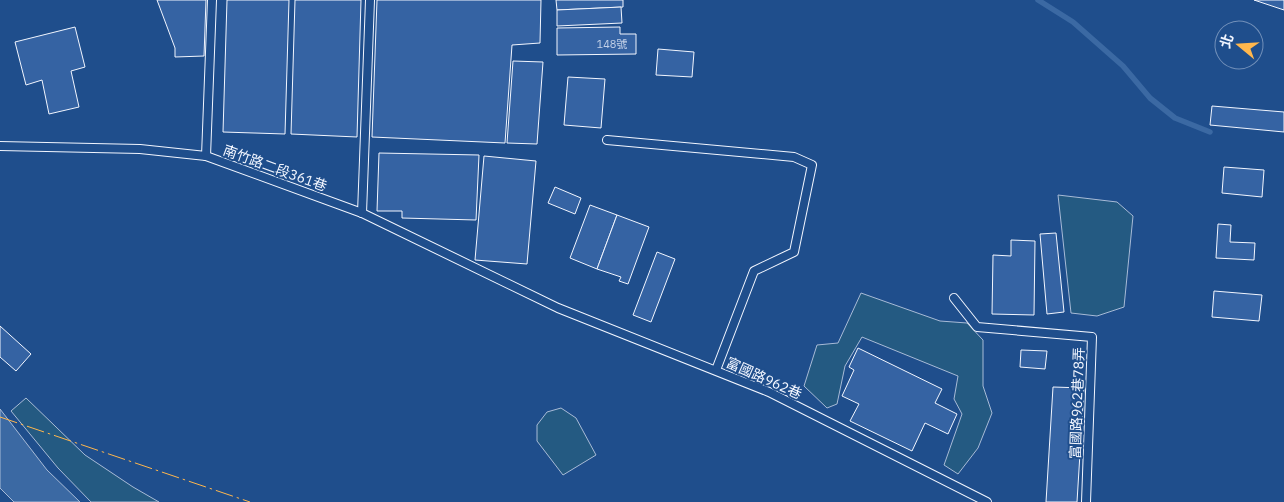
<svg xmlns="http://www.w3.org/2000/svg" width="1284" height="502" font-family="'IBM Plex Sans','Noto Sans TC',sans-serif">
<rect width="100%" height="100%" fill="#1f4e8c"/>
<g fill="#245a82" stroke="#a8bbd7">
<path d="M1058,195L1117,202L1133,216L1124,307L1097,316L1071,313Z"/>
<path d="M861,293L940,321L967,323L983,340V386L992,413L978,448L958,474L944,465L962,414L954,399L958,376L862,337L845,366L837,404L827,408L804,386L817,345L838,343Z"/>
<path d="M26,398L85,455L133,487L159,502H91L58,468L11,411Z"/>
<path d="M561,408L576,418L596,455L563,475L537,441V425L547,412Z"/>
</g>
<path fill="#3b69a3" stroke="#a8bbd7" d="M0,409L47,470L80,502H14L0,488Z"/>
<g fill="none" stroke-linecap="round" stroke-linejoin="round">
<path stroke="#3b69a3" stroke-width="5.5" d="M1038,0L1073,22L1123,66L1150,98L1175,118L1210,132"/>
</g>
<g fill="#3563a3" stroke="#f2f6ff">
<path d="M157,0H206L204,56L175,57V48Z"/>
<path d="M227,0H289L285,134L223,132Z"/>
<path d="M295,0H361L357,137L291,134Z"/>
<path d="M377,0H541L540,43L512,45L505,143L372,137Z"/>
<path d="M556,0H623V7L557,10Z"/>
<path d="M1254,0H1284V10Z"/>
<path d="M621,7L622,23L557,26V10Z"/>
<path d="M75,27L85,67L71,71L79,107L49,114L42,80L26,85L15,42Z"/>
<path d="M620,27V34H636V54L557,55V28Z"/>
<path d="M658,49L694,52L692,77L656,75Z"/>
<path d="M513,61L543,62L537,144L507,143Z"/>
<path d="M568,77L605,79L601,128L564,125Z"/>
<path d="M1212,106L1284,112V132L1210,125Z"/>
<path d="M379,153L479,155L476,220L402,218V211H377Z"/>
<path d="M484,156L536,161L527,264L475,260Z"/>
<path d="M1224,167L1264,170L1262,197L1222,193Z"/>
<path d="M555,187L581,198L575,214L548,203Z"/>
<path d="M590,205L617,215L597,269L570,258Z"/>
<path d="M617,215L649,227L628,284L619,281L621,277L597,269Z"/>
<path d="M1218,224L1231,225L1230,242L1255,243L1254,260L1216,258Z"/>
<path d="M1056,233L1064,312L1047,314L1040,234Z"/>
<path d="M1011,240L1035,241L1034,315L992,314L993,255L1011,256Z"/>
<path d="M657,252L675,259L651,322L633,315Z"/>
<path d="M1214,291L1262,295L1259,321L1212,317Z"/>
<path d="M0,326L31,354L16,371L0,357Z"/>
<path d="M858,348L942,389L935,403L957,414L948,434L925,423L912,451L850,421L859,404L842,396L854,370L849,367Z"/>
<path d="M1021,350L1047,351L1045,369L1020,367Z"/>
<path d="M1053,387L1084,388L1077,502H1046Z"/>
</g>
<g fill="none" stroke-linecap="round" stroke-linejoin="round">
<defs>
<g id="lane">
<path d="M607,140L794,157L812,165L794,252L754,271L716,370"/>
<path d="M0,146L140,149L206,156L362,213L558,308L769,392L987,502"/>
<path d="M206,156L212,0"/>
<path d="M362,213L370,0"/>
<path d="M954,298L977,327L1092,337L1086,502"/>
</g>
</defs>
<use href="#lane" stroke="#f2f6ff" stroke-width="10"/>
<use href="#lane" stroke="#1f4e8c" stroke-width="8"/>
<path stroke="#ffb74d" stroke-width="1" stroke-dasharray="18 4 2.5 4" stroke-linecap="butt" d="M0,417L250,502"/>
</g>
<g text-anchor="middle" stroke-width="4" stroke-linejoin="round" paint-order="stroke">
<g font-size="11" fill="#c3d1e8">
<text x="612" y="48">148號</text>
</g>
<g font-size="14" fill="#f2f6ff" stroke="#1f4e8c">
<text transform="translate(275 168) rotate(20)" y="5">南竹路二段361巷</text>
<text transform="translate(764 378) rotate(24)" y="5">富國路962巷</text>
<text transform="translate(1077 403) rotate(-88)" y="5">富國路962巷78弄</text>
</g>
</g>
<g transform="translate(1239 45) rotate(288)"><circle r="24" fill="#1f4e8c" stroke="#7391ba"/>
<path d="M0-4L9 19L0 12L-9 19Z" fill="#ffb74d"/>
<text y="-8" font-size="14" font-weight="bold" text-anchor="middle" fill="#f2f6ff">北</text>
</g>
</svg>
